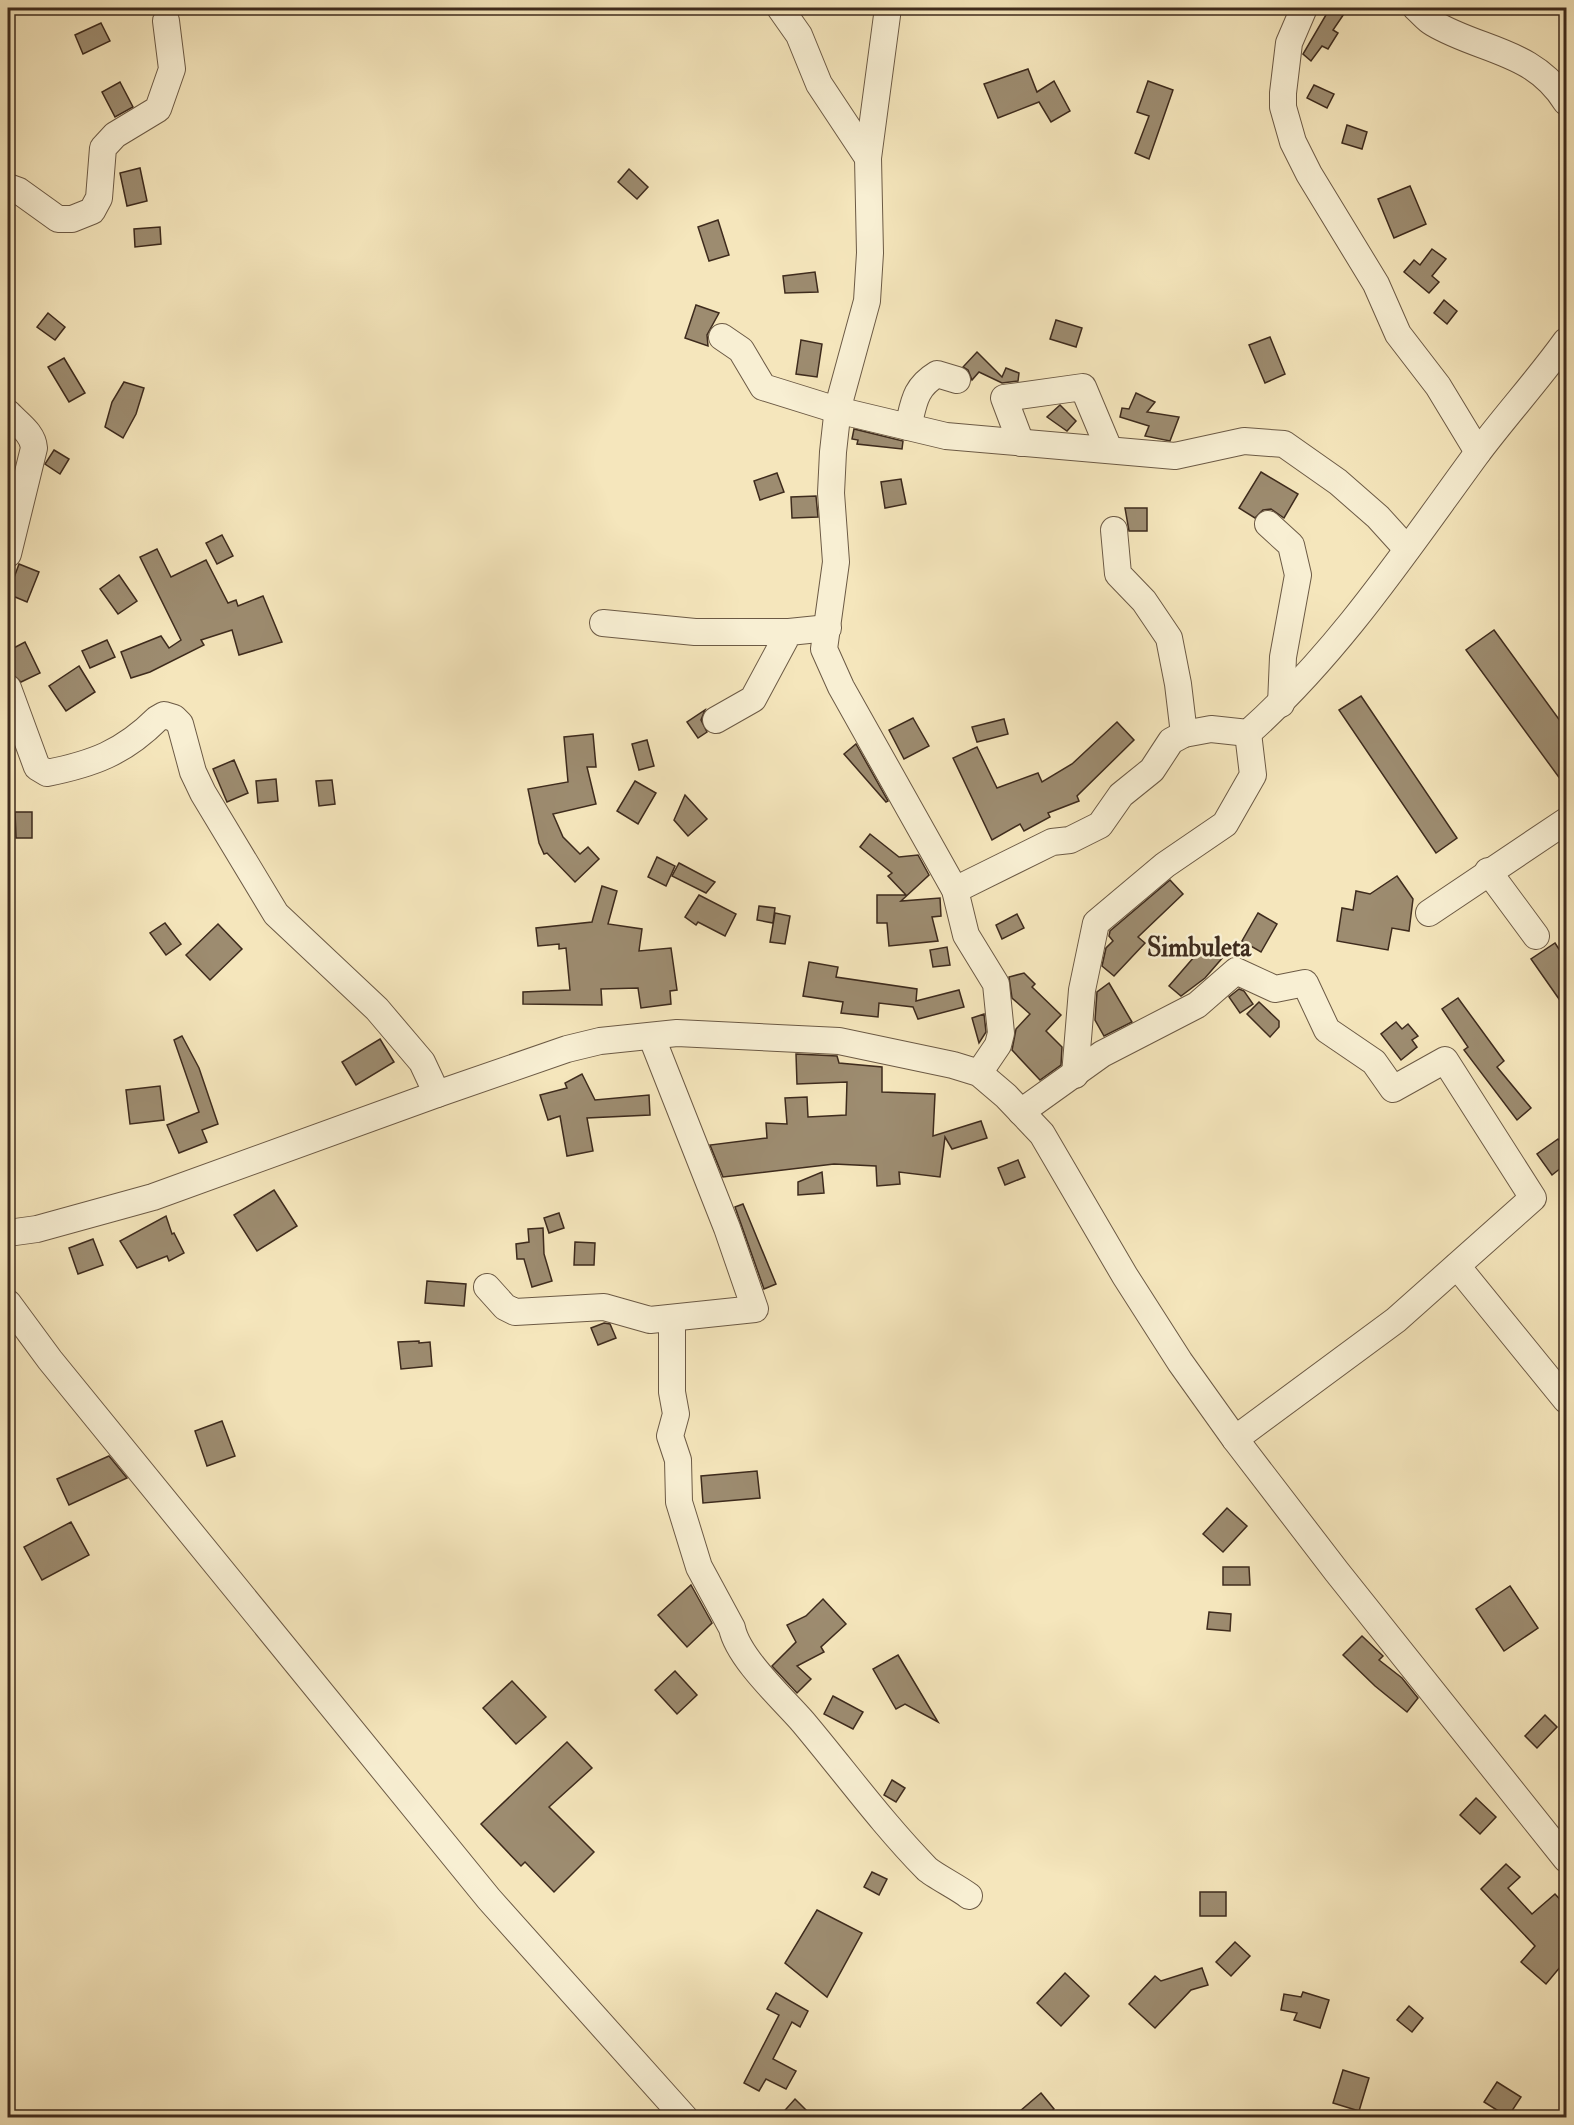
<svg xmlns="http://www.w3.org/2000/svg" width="1574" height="2125" font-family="'IM FELL Double Pica',serif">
<rect width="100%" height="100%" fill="#f5e6bc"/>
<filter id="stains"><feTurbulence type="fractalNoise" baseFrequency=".00333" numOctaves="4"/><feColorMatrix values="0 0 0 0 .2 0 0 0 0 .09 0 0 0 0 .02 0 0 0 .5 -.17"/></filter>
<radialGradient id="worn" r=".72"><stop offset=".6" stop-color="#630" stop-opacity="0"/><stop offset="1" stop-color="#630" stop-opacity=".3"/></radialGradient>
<g fill="#9d8c70" stroke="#3e2b1d" stroke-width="1.5">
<path d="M1330,8H1348L1333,30L1338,33L1328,49L1322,46L1311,61L1303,54Z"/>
<path d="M101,23L110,41L83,54L75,35Z"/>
<path d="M1028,69L1037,92L1054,81L1070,111L1051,122L1039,102L998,118L984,84Z"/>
<path d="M1148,81L1173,90L1149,159L1135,153L1149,116L1137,112Z"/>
<path d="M120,82L133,107L115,117L102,92Z"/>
<path d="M1314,85L1334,94L1327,108L1307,98Z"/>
<path d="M1347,125L1367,132L1362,149L1342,143Z"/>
<path d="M140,168L147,201L127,206L120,173Z"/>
<path d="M629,169L648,187L637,199L618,182Z"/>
<path d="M1410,186L1426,224L1394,238L1378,199Z"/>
<path d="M718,220L729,255L709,261L698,227Z"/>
<path d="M160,227L161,244L135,247L134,229Z"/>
<path d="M1432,249L1446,259L1432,276L1439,282L1429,293L1404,272L1414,260L1420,265Z"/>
<path d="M815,272L818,292L785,293L783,276Z"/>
<path d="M1444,300L1457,311L1447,324L1434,313Z"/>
<path d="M696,305L719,313L707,335L708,346L685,338Z"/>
<path d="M48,313L65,327L55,340L37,327Z"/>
<path d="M1056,320L1082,328L1076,347L1050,339Z"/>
<path d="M1270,337L1285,374L1265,383L1249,345Z"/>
<path d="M801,340L822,344L817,377L796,374Z"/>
<path d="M977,352L1002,377L1006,368L1019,373L1018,381L1002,383L979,372L972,380L968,370L963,367Z"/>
<path d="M64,358L85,393L69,402L48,367Z"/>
<path d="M124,382L144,388L136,414L123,438L105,427L112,402Z"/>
<path d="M1136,393L1155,402L1147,412L1179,417L1170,441L1145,436L1149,426L1120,417L1122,408L1129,409Z"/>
<path d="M1060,405L1076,421L1067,431L1047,417Z"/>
<path d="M854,429L903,441L902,449L857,444L858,440L852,439Z"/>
<path d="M54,450L69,459L60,474L45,464Z"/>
<path d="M1261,472L1298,494L1284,518L1271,509L1263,510L1255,518L1239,508Z"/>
<path d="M777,473L784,492L760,500L754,481Z"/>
<path d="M901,479L906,504L885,508L881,482Z"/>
<path d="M816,496L818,517L792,518L791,497Z"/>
<path d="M1125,508H1147V531H1129Z"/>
<path d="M222,535L233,556L217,564L206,543Z"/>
<path d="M157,549L171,577L206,560L228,603L236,600L238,606L263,596L282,642L239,655L232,630L201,640L204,645L150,672L131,678L121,652L161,636L169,648L181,640L140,557Z"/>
<path d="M19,564L39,572L27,602L8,594Z"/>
<path d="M119,575L137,601L118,614L100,589Z"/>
<path d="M1494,630L1566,729V787L1466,650Z"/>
<path d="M107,640L115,657L90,668L82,651Z"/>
<path d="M25,642L40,673L21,682L12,674L8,665V651Z"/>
<path d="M79,666L95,692L66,711L49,686Z"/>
<path d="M1361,696L1457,838L1436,853L1339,710Z"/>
<path d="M705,710L701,720L707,732L698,738L687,722Z"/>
<path d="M913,718L929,746L904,759L889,730Z"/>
<path d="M1004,719L1008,734L977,742L972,727Z"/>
<path d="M1117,722L1134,740L1077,796L1079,801L1048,813L1050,817L1024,831L1020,824L992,840L953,758L977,747L997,788L1038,773L1042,782L1072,764Z"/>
<path d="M593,734L596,767H587L596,804L553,814L563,837L580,854L588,847L599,859L575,882L547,853L544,854L539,843L528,789L568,782L564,737Z"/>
<path d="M647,740L654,766L639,770L632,744Z"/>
<path d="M856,744L888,801L886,802L844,754Z"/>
<path d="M234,760L248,793L227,802L213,769Z"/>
<path d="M276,779L278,801L258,803L256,781Z"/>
<path d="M332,780L335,804L319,806L316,781Z"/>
<path d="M635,781L656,793L638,824L617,811Z"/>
<path d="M685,795L707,819L688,836L674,820Z"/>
<path d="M15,812H32V838H16Z"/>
<path d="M870,834L899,857L918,855L929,875L901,901L940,898L941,916L932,917L938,941L889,946L887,923H877V895H906L888,876L892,873L860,847Z"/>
<path d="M657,857L675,866L666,886L648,877Z"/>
<path d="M679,863L715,882L706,893L672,876Z"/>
<path d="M1397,876L1413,899L1409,931L1392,928L1388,950L1337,941L1342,908L1353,910L1356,891L1370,894Z"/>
<path d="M1170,880L1183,894L1138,937L1145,943L1114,976L1102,966L1106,948L1113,941L1109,936L1110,931Z"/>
<path d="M602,886L617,891L608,924L642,929L639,951L671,948L677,990L670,991L671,1004L641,1008L638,988L601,989L602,1005L523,1004V992L570,990L566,948L559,949V944L538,946L536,928L592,922Z"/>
<path d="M699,895L736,914L725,936L698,922L696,925L685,917Z"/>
<path d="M759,906L775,908L773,923L757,920Z"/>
<path d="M775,913L790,916L785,944L770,942Z"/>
<path d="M1258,913L1277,924L1261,952L1242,941Z"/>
<path d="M1017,914L1024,928L1002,939L996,925Z"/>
<path d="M165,923L181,944L166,955L150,933Z"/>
<path d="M218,924L242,949L210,980L186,955Z"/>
<path d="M1207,942L1224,956L1205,978L1181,996L1169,986Z"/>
<path d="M1555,943L1566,960V1009L1531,959Z"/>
<path d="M947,947L950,965L933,967L930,950Z"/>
<path d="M809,962L838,967L836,977L917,989L916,1001L959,990L964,1007L918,1019L913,1007L879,1003L878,1017L841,1013L843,1002L803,996Z"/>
<path d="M1024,973L1035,984L1032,987L1061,1015L1046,1031L1062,1047L1061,1065L1040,1080L1012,1050L1016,1029L1030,1014L1012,998L1009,977Z"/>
<path d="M1109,983L1132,1022L1104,1036L1095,1020L1097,992Z"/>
<path d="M1239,989L1244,991L1253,1004L1240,1013L1229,997Z"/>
<path d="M1458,998L1504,1061L1497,1067L1531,1108L1517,1120L1464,1050L1468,1047L1442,1009Z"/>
<path d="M1259,1002L1279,1021V1027L1270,1037L1247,1014Z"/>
<path d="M984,1014L986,1032L979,1043L972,1018Z"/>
<path d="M1396,1022L1402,1029L1408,1024L1418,1036L1412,1040L1417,1047L1401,1060L1381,1034Z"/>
<path d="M182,1036L199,1068L218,1124L202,1130L207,1142L179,1153L167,1125L199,1112L174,1040Z"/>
<path d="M380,1039L394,1062L356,1085L342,1062Z"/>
<path d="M796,1054L837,1056L839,1063L882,1067V1092L935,1094L933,1136L981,1121L987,1138L952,1149L945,1137L940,1177L899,1172L900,1184L877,1186L876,1166L834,1164L723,1177L710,1145L767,1138L766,1123L787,1124L785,1098L807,1097L808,1117L846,1115L847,1082L797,1084Z"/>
<path d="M582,1074L595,1100L649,1095L650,1115L587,1118L593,1151L567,1156L560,1116L548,1120L540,1095L567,1088L565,1083Z"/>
<path d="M160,1086L164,1120L130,1124L126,1090Z"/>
<path d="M1558,1139L1566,1151V1164L1552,1175L1537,1154Z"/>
<path d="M1018,1160L1025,1177L1005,1185L998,1168Z"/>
<path d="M822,1172L824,1193L798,1195V1182Z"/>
<path d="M274,1190L297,1226L257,1251L234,1215Z"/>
<path d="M743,1204L776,1284L764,1289L735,1207Z"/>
<path d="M559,1213L564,1228L549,1233L544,1218Z"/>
<path d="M166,1216L172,1234L174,1233L184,1253L169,1261L167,1256L137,1268L120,1241Z"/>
<path d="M543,1228L544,1254L552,1281L532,1287L524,1259H517L516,1244L529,1242L528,1229Z"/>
<path d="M93,1239L103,1265L78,1274L69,1248Z"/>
<path d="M575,1242L595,1243L594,1265H574Z"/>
<path d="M427,1281L466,1284L464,1306L425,1303Z"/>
<path d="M604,1323L610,1324L616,1338L598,1345L591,1328Z"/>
<path d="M419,1341V1343L430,1342L432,1366L401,1369L398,1342Z"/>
<path d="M222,1421L235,1456L207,1466L195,1431Z"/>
<path d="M109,1456L127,1478L69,1505L57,1479Z"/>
<path d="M757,1471L760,1498L703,1503L701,1476Z"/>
<path d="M1227,1508L1247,1526L1223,1552L1203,1534Z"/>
<path d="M71,1522L89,1555L42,1580L24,1547Z"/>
<path d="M1223,1567H1249L1250,1585H1223Z"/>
<path d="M691,1585L712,1623L687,1647L658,1615Z"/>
<path d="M1510,1586L1538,1628L1504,1651L1476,1609Z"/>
<path d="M823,1599L846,1624L821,1647L824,1652L797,1666L811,1679L797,1693L772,1666L796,1642L787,1625L806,1616Z"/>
<path d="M1209,1612L1231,1614L1230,1631L1207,1629Z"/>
<path d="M1362,1636L1383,1656L1379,1660L1402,1678L1418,1698L1407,1712L1375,1686L1343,1655Z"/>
<path d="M898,1655L938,1722L905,1704L896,1709L873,1669Z"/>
<path d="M675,1671L697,1695L677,1714L655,1690Z"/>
<path d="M512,1681L546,1717L516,1744L483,1708Z"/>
<path d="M833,1696L863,1712L853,1729L824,1714Z"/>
<path d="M1545,1715L1557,1727L1537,1748L1525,1736Z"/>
<path d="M567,1742L592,1768L549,1807L594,1852L554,1892L525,1862L521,1866L481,1824Z"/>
<path d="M892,1780L905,1788L896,1802L884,1795Z"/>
<path d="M1476,1798L1496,1817L1480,1834L1460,1815Z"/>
<path d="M1506,1864L1520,1877L1508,1888L1532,1914L1555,1894L1566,1906V1960L1546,1984L1521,1962L1535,1946L1481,1889Z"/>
<path d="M872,1872L887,1879L879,1895L864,1887Z"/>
<rect x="1200" y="1892" width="26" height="24"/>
<path d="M817,1910L862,1933L827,1997L785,1963Z"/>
<path d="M1235,1942L1250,1956L1231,1976L1216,1962Z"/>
<path d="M1202,1968L1208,1985L1191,1990L1155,2028L1129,2004L1155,1976L1161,1981Z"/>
<path d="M1065,1973L1089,1996L1061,2026L1037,2003Z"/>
<path d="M1303,1992L1329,2000L1320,2028L1294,2020L1297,2013L1281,2010L1284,1994L1301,1997Z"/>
<path d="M776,1993L808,2011L800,2027L792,2022L773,2059L796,2071L786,2089L766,2079L759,2091L744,2083L779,2015L767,2009Z"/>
<path d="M1409,2006L1423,2018L1412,2032L1397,2020Z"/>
<path d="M1343,2070L1369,2078L1359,2111L1333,2103Z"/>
<path d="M1497,2082L1521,2097L1508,2117L1484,2102Z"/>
<path d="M1041,2093L1054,2109L1044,2118H1012Z"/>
<path d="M795,2099L814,2118H778Z"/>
</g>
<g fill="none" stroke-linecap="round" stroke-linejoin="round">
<defs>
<g id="minor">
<path d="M780,8L799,35L819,84L868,158"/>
<path d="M888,8L868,158L870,253L867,301L838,407L833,452L831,493L836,562L824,649L841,687L955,890L966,935L996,984L1001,1033L998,1045L979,1073"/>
<path d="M1304,8L1289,43L1283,93V107L1293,142L1309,174L1376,284L1398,334L1438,386L1478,452"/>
<path d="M1416,8C1422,13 1426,19 1433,23C1480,51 1534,50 1566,102"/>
<path d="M8,187L19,191L58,219H72L92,211L99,198L103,148L115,135L158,109L172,69L166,21"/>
<path d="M722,337L741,350L763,387L837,410L946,436L1175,456L1244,441L1284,444L1338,482L1378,517L1407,549"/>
<path d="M8,413C18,424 33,433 34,448L8,554"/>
<path d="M908,427C914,403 914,388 937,374L957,380"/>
<path d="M1021,443L1004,398L1083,387L1109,449"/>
<path d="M1268,524L1291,545L1298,575L1283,657L1281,704"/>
<path d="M1114,530L1118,574L1144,601L1169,638L1178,684L1184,734"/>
<path d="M603,623L695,632H789"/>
<path d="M8,688L37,767L47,773C92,764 123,753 157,719L164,715L174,718L180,724L193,772L203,793L276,914L377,1009L422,1062L437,1094"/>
<path d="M716,720L753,699L789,632L828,628"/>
<path d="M1488,871L1536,936"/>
<path d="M955,890L1052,842L1070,840L1100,825L1121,795L1152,770L1171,741L1184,734L1211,729L1248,733C1338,653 1405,552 1476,455C1505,416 1538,380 1566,341"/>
<path d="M1429,913L1566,821"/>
<path d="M1075,1075L1082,990L1096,923L1165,865L1225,824L1253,775L1248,733"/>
<path d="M1021,1112L1102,1054L1197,1005L1236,971L1275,989L1305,983L1327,1030L1374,1062L1393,1089L1445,1060L1533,1198L1396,1320L1235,1439"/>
<path d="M8,1233L37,1229L153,1197L437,1094L567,1049L600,1041L677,1033L839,1041L953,1065L979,1073L1006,1096L1042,1134L1125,1276L1180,1362L1235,1439L1337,1572L1566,1859"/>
<path d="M1457,1266L1566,1400"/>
<path d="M487,1287L505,1307L515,1312L604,1307L650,1320L755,1309L727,1228L652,1038"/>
<path d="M8,1303L50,1360L489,1899L685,2118"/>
<path d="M672,1319V1392L676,1414L670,1436L678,1460L679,1502L699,1567L732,1628C738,1658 783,1699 803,1722C845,1772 882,1823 927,1869C935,1876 959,1888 969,1896"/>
</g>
</defs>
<use href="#minor" stroke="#6c5a45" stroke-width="28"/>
<use href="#minor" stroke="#f8efd3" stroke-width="26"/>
</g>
<g text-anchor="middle" stroke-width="5" stroke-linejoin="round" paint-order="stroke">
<g font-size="26" font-weight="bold" fill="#3e2b1d" stroke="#f8efd3">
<text x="1199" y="956">Simbuleta</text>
</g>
</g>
<rect width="1574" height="2125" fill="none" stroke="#f5e6bc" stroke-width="30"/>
<rect x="9" y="9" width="1556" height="2107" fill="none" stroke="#3e2b1d" stroke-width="3"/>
<rect x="15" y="15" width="1544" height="2095" fill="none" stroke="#3e2b1d" stroke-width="1.5"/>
<rect width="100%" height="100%" filter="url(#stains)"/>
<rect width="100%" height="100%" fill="url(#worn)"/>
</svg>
